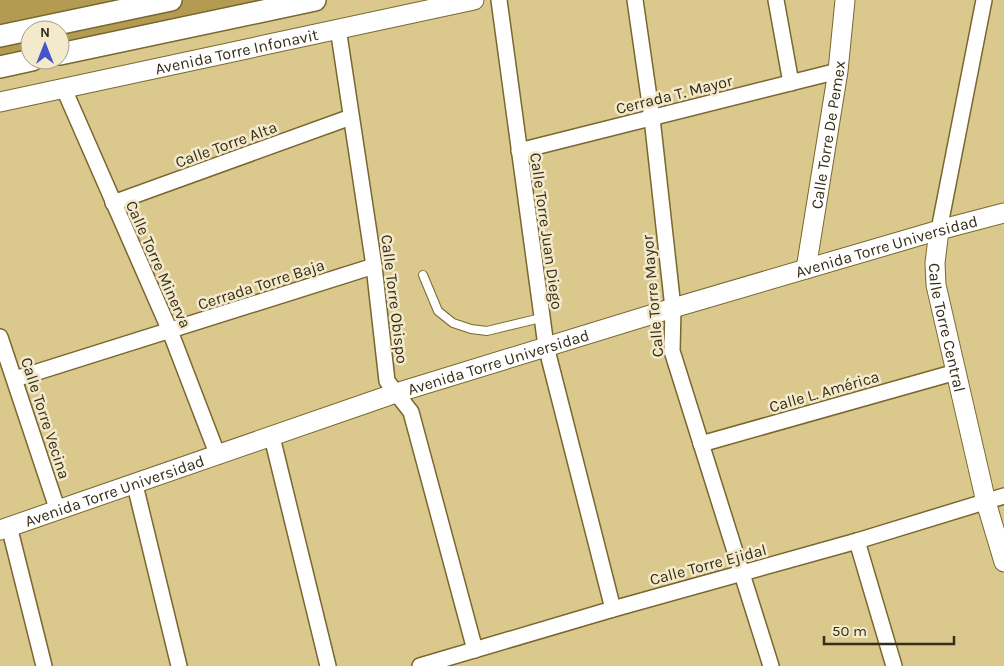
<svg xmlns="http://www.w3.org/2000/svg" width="1004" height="666" font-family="Karla,sans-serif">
<rect width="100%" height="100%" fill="#dbc88d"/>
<g fill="#b39b51">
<path d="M0,0H128L0,25Z"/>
<path d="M182,0H303L60,52V30Z"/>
<path d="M30,32V58L0,64V38Z"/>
</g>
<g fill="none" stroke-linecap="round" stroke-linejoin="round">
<defs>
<path id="service" d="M423,275L438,311L453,323L471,329L487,331L541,318"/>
<g id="minor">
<path d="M499,0L546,346L613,609"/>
<path d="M635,0L652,118L673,308L672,351L771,666"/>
<path d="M776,0L791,83"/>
<path d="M338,28L374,266L387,381L411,412L475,650"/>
<path d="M64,89L170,331L218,456"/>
<path d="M519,151L838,71"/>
<path d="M113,203L351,117"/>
<path d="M939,230L984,0"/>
<path d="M0,337L58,511"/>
<path d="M15,379L374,266"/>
<path d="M272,437L328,666"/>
<path d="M701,444L956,372"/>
<path d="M135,485L179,666"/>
<path d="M9,526L44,666"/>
<path d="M857,541L894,666"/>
<path d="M420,666L613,609L857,541L1004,496"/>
</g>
<g id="tertiary">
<path id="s1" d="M0,102L474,0"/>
<path id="s2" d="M939,230L935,263L936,285L986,502L1004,562"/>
<path id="s3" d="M806,269L838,71L845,0"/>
<path id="s4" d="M0,530L396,393L673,308L939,230L1004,213"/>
</g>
<g id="secondary">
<path d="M0,36L171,0"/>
<path d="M60,54L315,0"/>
<path d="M0,67L32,60"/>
</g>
</defs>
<use href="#service" stroke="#79672e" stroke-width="10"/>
<use href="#minor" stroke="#79672e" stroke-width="18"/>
<use href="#tertiary" stroke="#79672e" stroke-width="21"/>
<use href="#secondary" stroke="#79672e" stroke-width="24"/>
<use href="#service" stroke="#fff" stroke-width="8"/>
<use href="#minor" stroke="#fff" stroke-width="15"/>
<use href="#tertiary" stroke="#fff" stroke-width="19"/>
<use href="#secondary" stroke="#fff" stroke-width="21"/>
</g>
<g text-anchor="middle" stroke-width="5" stroke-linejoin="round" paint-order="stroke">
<g font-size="16" fill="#352d15" stroke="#f3e9cc">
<text dy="6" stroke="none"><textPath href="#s1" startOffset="242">Avenida Torre Infonavit</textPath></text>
<text transform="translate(674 94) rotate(-14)" y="6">Cerrada T. Mayor</text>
<text dy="6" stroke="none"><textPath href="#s3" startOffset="136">Calle Torre De Pemex</textPath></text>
<text transform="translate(226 144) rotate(-20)" y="6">Calle Torre Alta</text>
<text transform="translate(547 231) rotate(82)" y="6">Calle Torre Juan Diego</text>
<text dy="6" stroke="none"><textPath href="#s4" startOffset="931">Avenida Torre Universidad</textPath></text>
<text transform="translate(159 264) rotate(66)" y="6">Calle Torre Minerva</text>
<text transform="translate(261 284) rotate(-18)" y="6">Cerrada Torre Baja</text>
<text transform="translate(652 296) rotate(-95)" y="6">Calle Torre Mayor</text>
<text transform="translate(395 299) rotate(83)" y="6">Calle Torre Obispo</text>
<text dy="6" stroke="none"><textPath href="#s2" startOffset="99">Calle Torre Central</textPath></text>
<text dy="6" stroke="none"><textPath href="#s4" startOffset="526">Avenida Torre Universidad</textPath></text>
<text transform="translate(824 391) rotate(-16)" y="6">Calle L. América</text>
<text transform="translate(46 418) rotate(72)" y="6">Calle Torre Vecina</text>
<text dy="6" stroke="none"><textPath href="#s4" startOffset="121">Avenida Torre Universidad</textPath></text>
<text transform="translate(708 564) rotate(-15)" y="6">Calle Torre Ejidal</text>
</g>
</g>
<g transform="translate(45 45)"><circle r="24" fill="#f3e9cc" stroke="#a79e83"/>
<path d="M0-4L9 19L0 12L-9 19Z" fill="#4454c9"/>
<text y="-8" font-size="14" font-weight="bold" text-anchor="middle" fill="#352d15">N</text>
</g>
<path d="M824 636v8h130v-8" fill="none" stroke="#352d15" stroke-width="2.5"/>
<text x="832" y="636" font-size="15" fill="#352d15" stroke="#f3e9cc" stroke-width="4" paint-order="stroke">50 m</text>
</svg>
